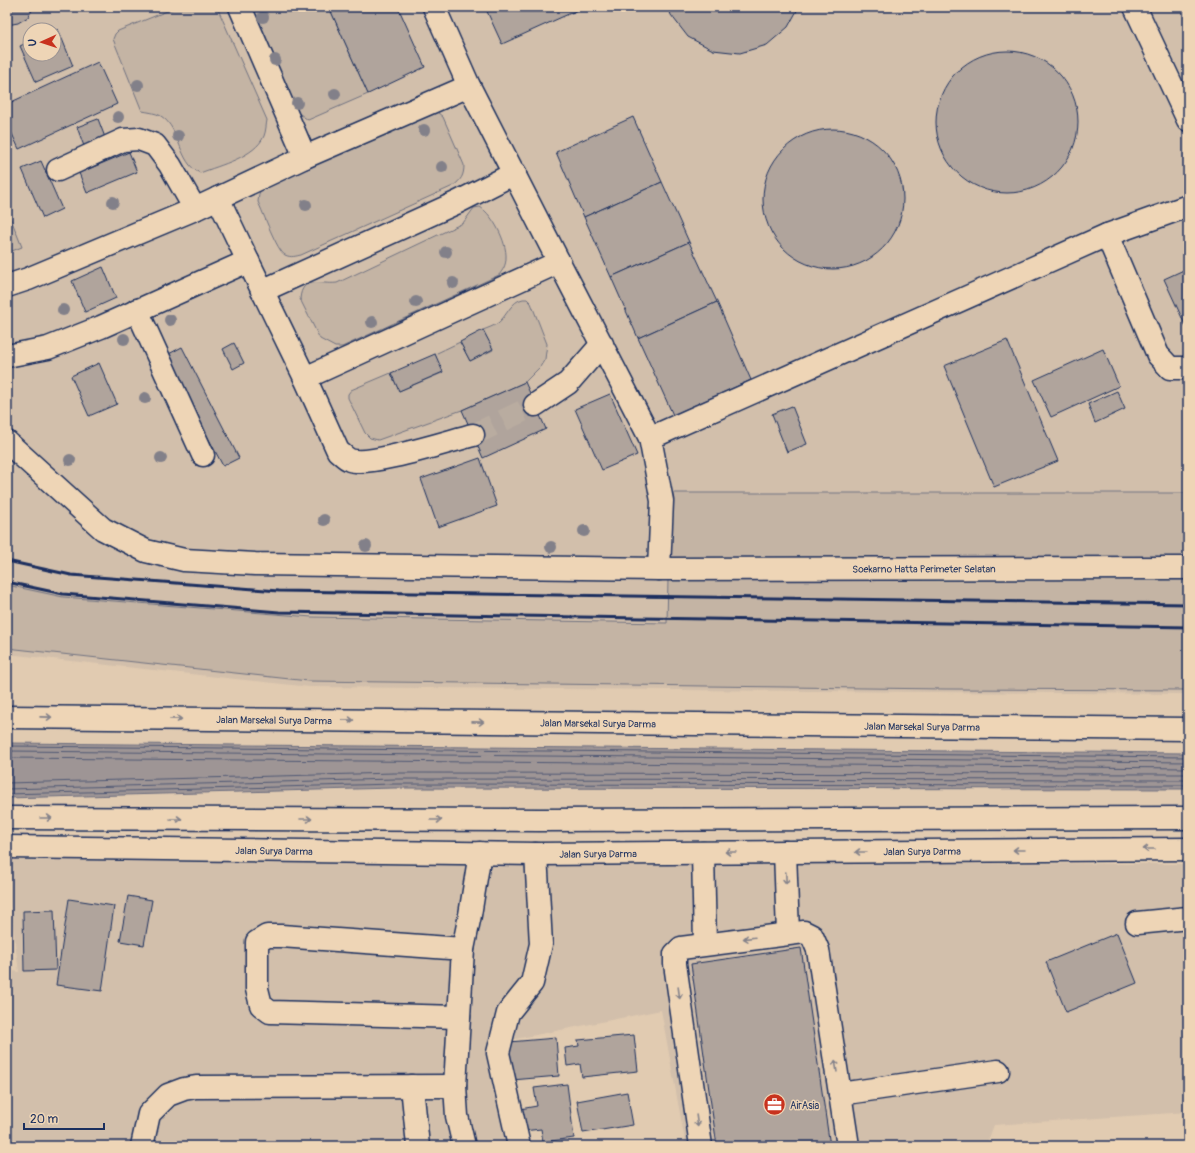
<svg xmlns="http://www.w3.org/2000/svg" width="1195" height="1153" font-family="Pangolin,sans-serif">
<rect width="100%" height="100%" fill="#e1cbb1"/>
<filter id="ink" filterUnits="userSpaceOnUse"><feTurbulence type="fractalNoise" baseFrequency=".025" numOctaves="2"/><feDisplacementMap in="SourceGraphic" scale="8" xChannelSelector="R" yChannelSelector="G"/><feConvolveMatrix kernelMatrix="1 2 1 2 8 2 1 2 1" color-interpolation-filters="sRGB"/></filter>
<g filter="url(#ink)">
<g fill="#d2bfab" fill-rule="evenodd">
<path d="M7,7H1188V694L310,687L7,654ZM30,30H54V54H30Z"/>
<path d="M7,860L1188,864V1112L994,1125L986,1146H686L661,1010L501,1042L524,1146H7V970L19,972L7,883Z"/>
</g>
<g fill="#c4b4a4" stroke="#707281">
<path d="M177,7H217L267,120C266,125 266,131 264,136C255,157 220,165 200,173C178,163 181,129 161,116C156,113 148,112 142,111L113,39L115,34L118,31Z"/>
<path d="M249,7H329L368,94L308,120L296,111Z"/>
<path d="M431,111L437,112L443,117L464,165C464,176 461,180 453,186L301,255C296,256 291,258 285,255C277,251 263,212 258,202L259,194L261,189Z"/>
<path d="M480,207C493,215 507,242 506,258C506,265 503,270 499,275L342,347H335L320,339L300,299C302,275 320,285 337,283L463,223L474,208Z"/>
<path d="M7,209L22,247L7,253Z"/>
<path d="M523,299H527L531,303L547,344L545,359L540,367L525,382L462,410L378,440L370,438L365,433L348,398V394L351,390L391,373L399,391L442,373L435,354L460,342L470,361L493,350L483,330C488,328 494,326 498,323C507,316 511,301 523,299Z"/>
<path d="M670,493H1188V690L944,689L308,681L7,648V585L63,597L312,617L667,623Z"/>
</g>
<path fill="#9e9595" stroke="#6a6c7f" d="M7,743L1188,753V789L394,788L7,798Z"/>
<g fill="none" stroke-linecap="round" stroke-linejoin="round">
<g stroke="#4f5874" stroke-width="1">
<path d="M7,746L1188,757"/>
<path d="M7,751L1188,762"/>
<path d="M7,758L1188,768"/>
<path d="M7,783L394,773L1188,774"/>
<path d="M7,789L394,779L1188,780"/>
<path d="M7,794L394,784L1188,785"/>
</g>
</g>
<g fill="#b0a49c" stroke="#1b2f5e">
<path d="M7,7H34L28,17L18,23L7,25Z"/>
<path d="M329,7H398L425,67L368,94Z"/>
<path d="M485,7H582V8L502,44Z"/>
<path d="M668,7H799L788,27L767,45L740,53L713,50L688,37L671,15Z"/>
<path d="M58,29L73,66L36,82L20,46L30,41V54H54V31Z"/>
<circle cx="1007" cy="122" r="71"/>
<path d="M98,62L117,104L19,149L7,123V104Z"/>
<path d="M633,117L662,182L584,217L556,152Z"/>
<path d="M98,119L106,140L85,149L77,127Z"/>
<circle cx="833" cy="199" r="70"/>
<path d="M129,152L137,172L87,193L79,173Z"/>
<path d="M41,161L62,209L43,218L22,169Z"/>
<path d="M662,182L689,242L611,277L584,217Z"/>
<path d="M689,242L717,302L638,338L611,277Z"/>
<path d="M103,267L116,298L85,312L72,281Z"/>
<path d="M1188,268V331L1164,279Z"/>
<path d="M717,302L751,380L673,415L638,338Z"/>
<path d="M483,330L493,349L470,361L460,342Z"/>
<path d="M1007,340L1058,461L994,487L944,366Z"/>
<path d="M234,343L244,363L233,369L223,349Z"/>
<path d="M182,347L239,458L223,466L165,356Z"/>
<path d="M1103,349L1119,386L1051,417L1034,380Z"/>
<path d="M435,354L443,372L399,391L391,373Z"/>
<path d="M99,363L117,404L89,416L71,376Z"/>
<path d="M525,382L546,429L483,458L462,410Z"/>
<path d="M1117,391L1125,409L1095,423L1088,404Z"/>
<path d="M610,394L637,455L602,470L575,409Z"/>
<path d="M792,406L807,444L787,452L772,414Z"/>
<path d="M480,458L497,506L438,527L421,479Z"/>
<path d="M128,896L152,900L144,945L120,941Z"/>
<path d="M69,899L114,906L102,991L56,985Z"/>
<path d="M54,910L56,970L24,971L23,911Z"/>
<path d="M1117,933L1137,983L1066,1012L1046,962Z"/>
<path d="M801,948L830,1146H717L691,964Z"/>
<path d="M634,1035L638,1071L582,1077L580,1064L567,1066L565,1048L579,1046L578,1040Z"/>
<path d="M556,1038L559,1076L512,1080L509,1042Z"/>
<path d="M567,1084L574,1138L543,1142L541,1129L523,1131L520,1109L537,1106L534,1088Z"/>
<path d="M627,1092L633,1125L583,1133L577,1101Z"/>
</g>
<g fill="none" stroke-linecap="round" stroke-linejoin="round">
<path stroke="#b9aca0" stroke-width="22" stroke-dasharray="22 11" stroke-linecap="butt" d="M473,435L535,405"/>
<defs>
<g id="minor">
<path d="M240,7L305,157"/>
<path d="M434,7L469,86L559,262"/>
<path d="M1135,7L1188,120"/>
<path d="M58,170L123,140L139,139L155,145L170,165L195,209"/>
<path d="M218,198L248,261"/>
<path d="M1188,206L1107,235L1158,355L1170,368H1188"/>
<path d="M7,286L28,279L195,209L305,157L469,86"/>
<path d="M262,291L458,202L515,173"/>
<path d="M137,310L203,455"/>
<path d="M7,356L48,348L101,327L248,261L305,378L338,451C342,454 345,458 350,460C370,467 449,441 473,435"/>
<path d="M305,378L559,262L650,438L662,501L659,569"/>
<path d="M535,405L568,383L602,344"/>
<path d="M650,438L1107,235"/>
<path id="s1" d="M7,442L103,529L146,551L184,560L255,564L659,569L1188,568"/>
<path id="s2" d="M7,717L1188,729"/>
<path d="M785,852L788,933"/>
<path d="M703,853L705,944"/>
<path d="M1137,923L1188,918"/>
<path d="M459,1017L270,1012L261,1005L257,989V942L267,936H281L463,949"/>
<path d="M412,1086L418,1146"/>
<path d="M840,1094L998,1071"/>
<path d="M142,1146L149,1114L168,1095L184,1089L196,1087L455,1086"/>
<path d="M464,1146L457,1116L455,1086L463,949L470,915L480,853"/>
<path d="M519,1146L498,1053L508,1013L532,983L541,944L536,854"/>
<path d="M701,1146L675,964V954L681,948L804,932L812,936L818,950L848,1146"/>
</g>
<g id="major">
<path d="M7,818L539,820L1188,818"/>
<path id="s3" d="M7,847L536,854L1188,849"/>
</g>
</defs>
<use href="#minor" stroke="#1b2f5e" stroke-width="25"/>
<use href="#major" stroke="#1b2f5e" stroke-width="25"/>
<use href="#minor" stroke="#eed5b6" stroke-width="22"/>
<use href="#major" stroke="#eed5b6" stroke-width="22"/>
<g stroke="#1b2f5e" stroke-width="3">
<path d="M7,561L71,575L279,591L1188,604"/>
<path d="M7,582L63,594L279,612L1188,627"/>
</g>
</g>
<g fill="#828089">
<circle cx="263" cy="17" r="6"/>
<circle cx="275" cy="60" r="6"/>
<circle cx="138" cy="85" r="6"/>
<circle cx="335" cy="94" r="6"/>
<circle cx="297" cy="103" r="6"/>
<circle cx="118" cy="117" r="6"/>
<circle cx="424" cy="130" r="6"/>
<circle cx="178" cy="136" r="6"/>
<circle cx="442" cy="167" r="6"/>
<circle cx="113" cy="202" r="6"/>
<circle cx="306" cy="205" r="6"/>
<circle cx="446" cy="252" r="6"/>
<circle cx="453" cy="283" r="6"/>
<circle cx="416" cy="302" r="6"/>
<circle cx="63" cy="310" r="6"/>
<circle cx="170" cy="320" r="6"/>
<circle cx="372" cy="322" r="6"/>
<circle cx="124" cy="339" r="6"/>
<circle cx="145" cy="398" r="6"/>
<circle cx="161" cy="458" r="6"/>
<circle cx="70" cy="460" r="6"/>
<circle cx="324" cy="520" r="6"/>
<circle cx="584" cy="531" r="6"/>
<circle cx="366" cy="546" r="6"/>
<circle cx="551" cy="547" r="6"/>
</g>
<defs><path id="oneway-shaft" d="M-6 0H5M1.5-3L5.5 0L1.5 3" fill="none" stroke-width="1.6" stroke-linecap="round" stroke-linejoin="round"/></defs>
<g stroke="#84828a">
<use href="#oneway-shaft" transform="translate(46 717) rotate(1)"/>
<use href="#oneway-shaft" transform="translate(176 719) rotate(1)"/>
<use href="#oneway-shaft" transform="translate(348 720) rotate(1)"/>
<use href="#oneway-shaft" transform="translate(478 722) rotate(1)"/>
<use href="#oneway-shaft" transform="translate(46 818)"/>
<use href="#oneway-shaft" transform="translate(176 819)"/>
<use href="#oneway-shaft" transform="translate(306 819)"/>
<use href="#oneway-shaft" transform="translate(436 820)"/>
<use href="#oneway-shaft" transform="translate(1149 849) rotate(180)"/>
<use href="#oneway-shaft" transform="translate(1019 850) rotate(180)"/>
<use href="#oneway-shaft" transform="translate(731 852) rotate(180)"/>
<use href="#oneway-shaft" transform="translate(861 852) rotate(180)"/>
<use href="#oneway-shaft" transform="translate(786 878) rotate(88)"/>
<use href="#oneway-shaft" transform="translate(749 938) rotate(173)"/>
<use href="#oneway-shaft" transform="translate(679 993) rotate(82)"/>
<use href="#oneway-shaft" transform="translate(836 1066) rotate(-99)"/>
<use href="#oneway-shaft" transform="translate(697 1121) rotate(82)"/>
</g>
</g>
<defs>
<symbol id="office-disc" viewBox="-11 -11 22 22"><circle r="9.5" fill="#c8321e" stroke="#eed5b6"/><path d="M-6-3h4V-5.5h4V-3h4V5H-6ZM-1-4.5V-3h2v-1.5ZM-6 0V1H6V0Z" fill="#fff"/></symbol>
</defs>
<g fill-rule="evenodd">
<use href="#office-disc" x="762" y="1092" width="25" height="25"/>
</g>
<g text-anchor="middle" stroke-width="3" stroke-linejoin="round" paint-order="stroke">
<g font-size="10" fill="#1b2f5e" stroke="#eed5b6">
<text dy="4" stroke="none"><textPath href="#s1" startOffset="957">Soekarno Hatta Perimeter Selatan</textPath></text>
<text dy="4" stroke="none"><textPath href="#s2" startOffset="267">Jalan Marsekal Surya Darma</textPath></text>
<text dy="4" stroke="none"><textPath href="#s2" startOffset="591">Jalan Marsekal Surya Darma</textPath></text>
<text dy="4" stroke="none"><textPath href="#s2" startOffset="915">Jalan Marsekal Surya Darma</textPath></text>
<text dy="4" stroke="none"><textPath href="#s3" startOffset="267">Jalan Surya Darma</textPath></text>
<text dy="4" stroke="none"><textPath href="#s3" startOffset="915">Jalan Surya Darma</textPath></text>
<text dy="4" stroke="none"><textPath href="#s3" startOffset="591">Jalan Surya Darma</textPath></text>
</g>
<g font-size="10" fill="#1b2f5e" stroke="#eed5b6" text-anchor="start">
<text x="790" y="1109">AirAsia</text>
</g>
</g>
<rect width="1195" height="1153" fill="none" stroke="#eed5b6" stroke-width="24"/>
<rect x="12" y="12" width="1171" height="1129" fill="none" stroke="#1b2f5e" stroke-width="1.5" filter="url(#ink)"/>
<g transform="translate(42 42) rotate(267)"><circle r="19" fill="#eed5b6" stroke="#9a9393"/>
<path d="M0-3L7 15L0 10L-7 15Z" fill="#c8321e"/>
<text y="-6" font-size="11" font-weight="bold" text-anchor="middle" fill="#1b2f5e">U</text>
</g>
<path d="M24 1123v6h80v-6" fill="none" stroke="#1b2f5e" stroke-width="2"/>
<text x="30" y="1123" font-size="12" fill="#1b2f5e" stroke="#eed5b6" stroke-width="3" paint-order="stroke">20 m</text>
</svg>
